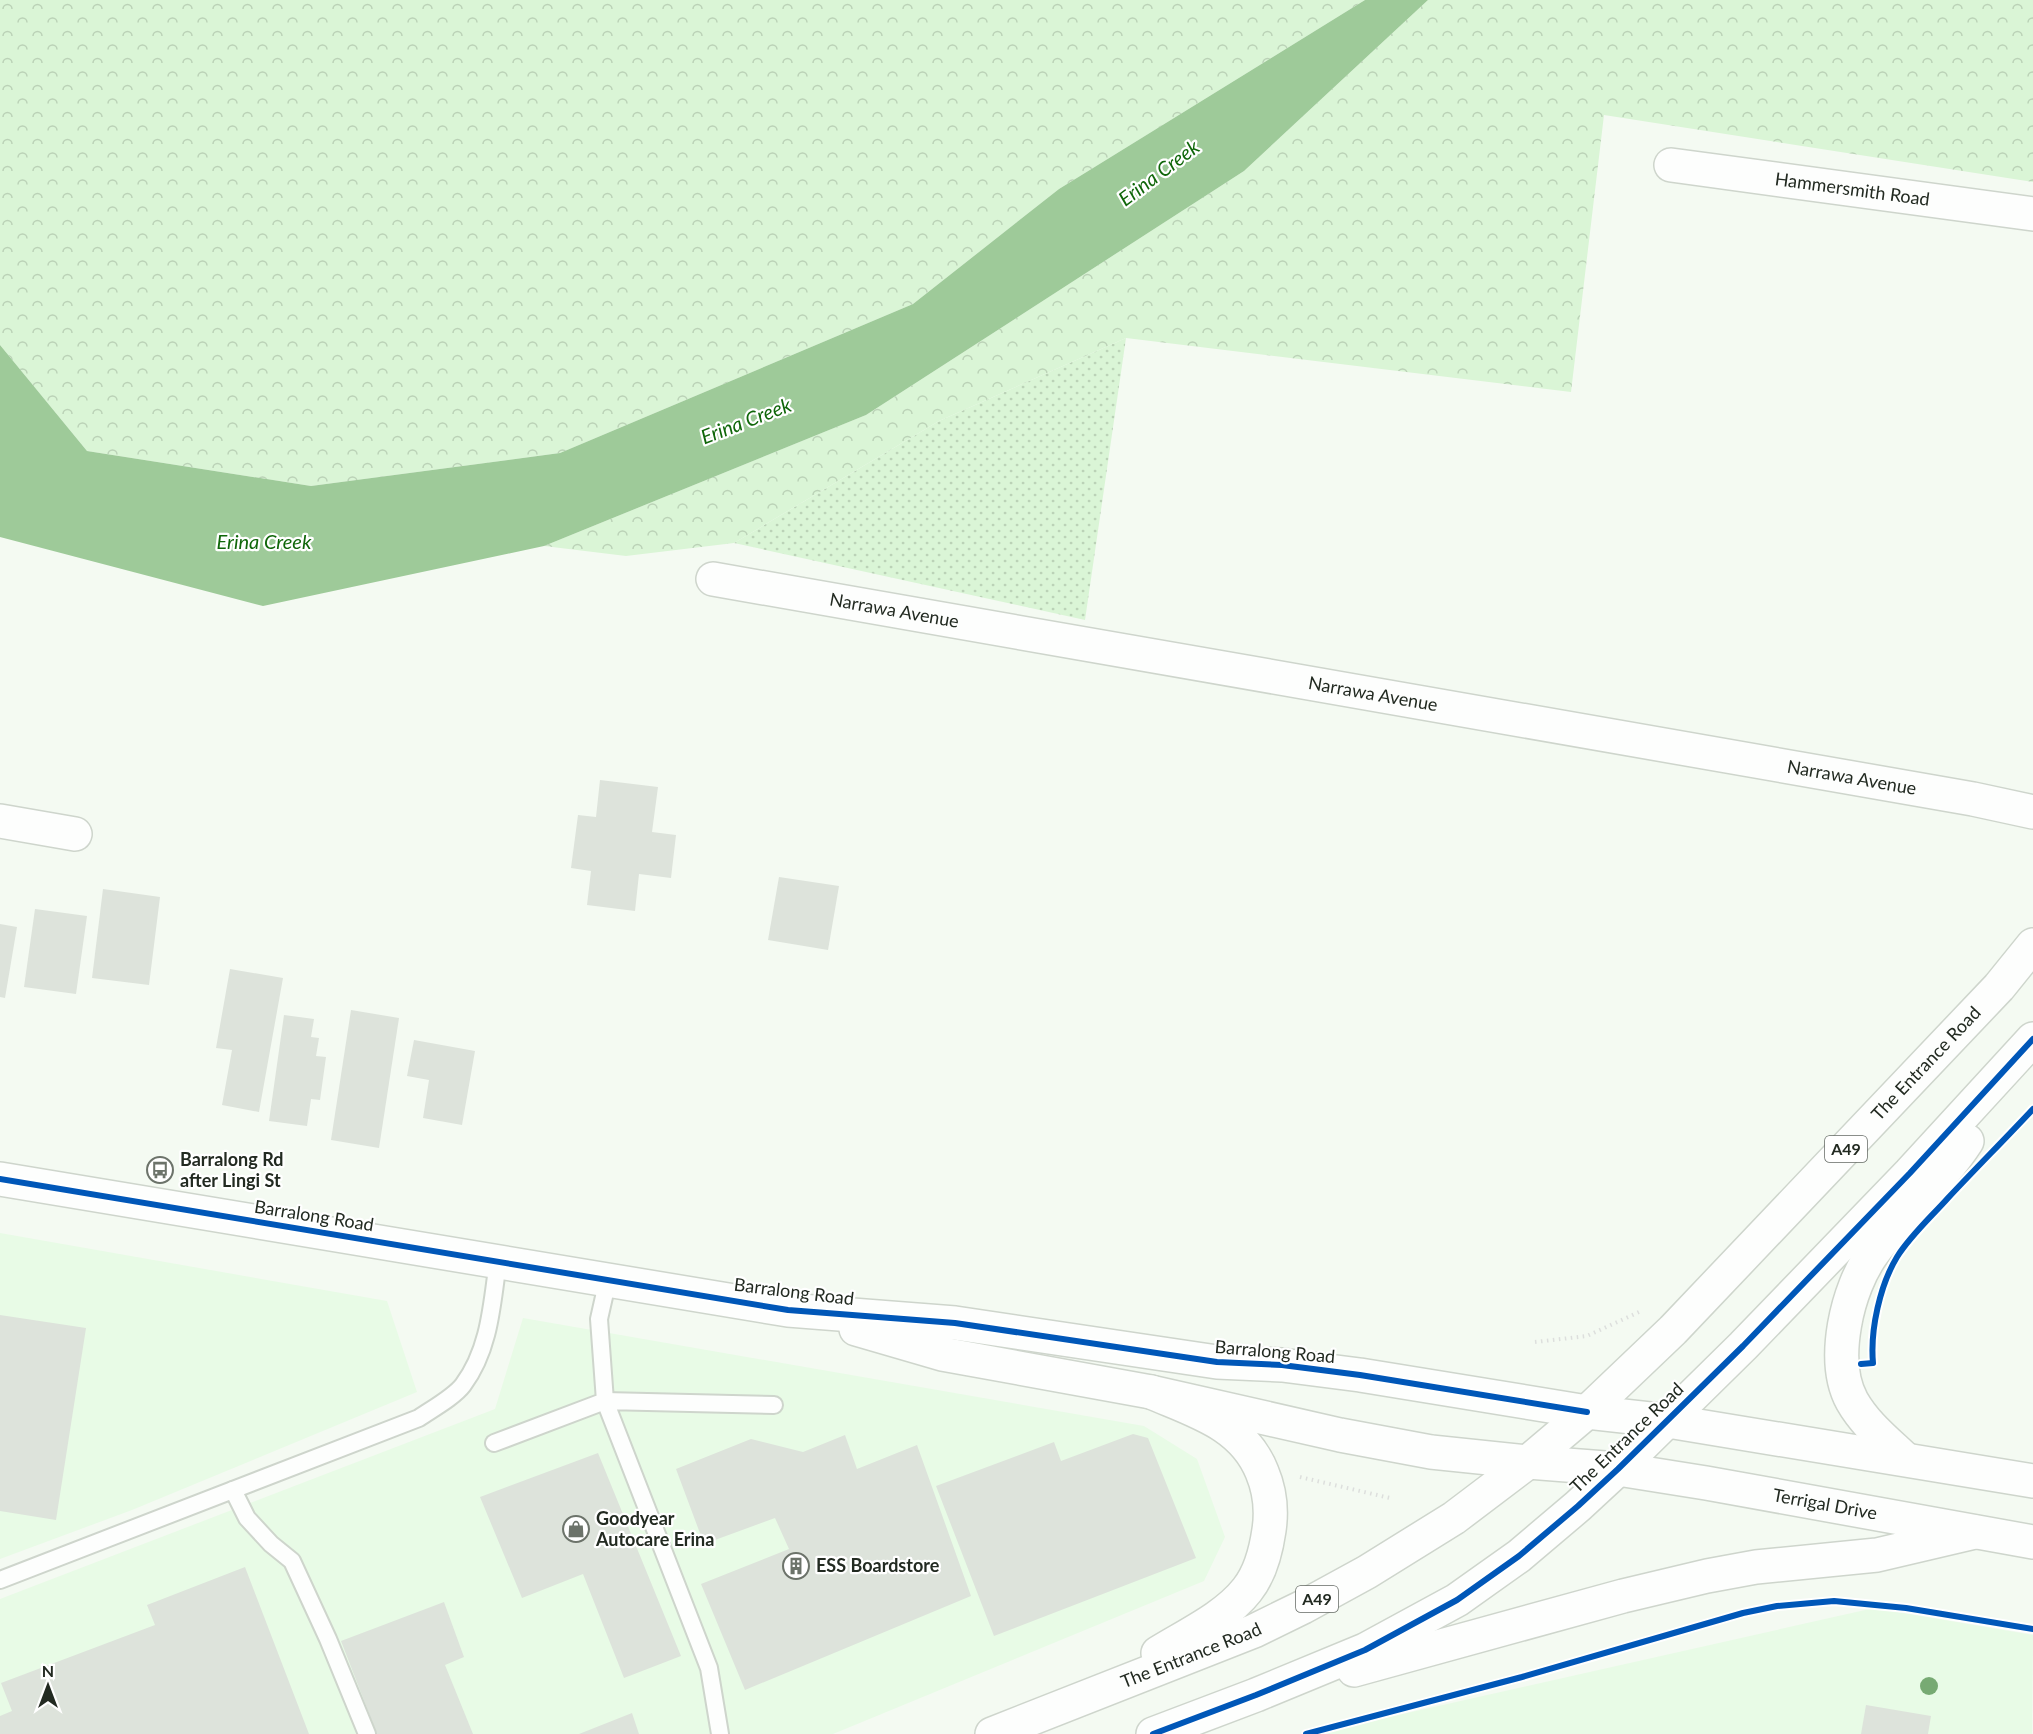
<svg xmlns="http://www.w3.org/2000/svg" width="2033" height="1734" font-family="Lato,sans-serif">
<defs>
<pattern id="grass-dots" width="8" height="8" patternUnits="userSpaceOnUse" patternTransform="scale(1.5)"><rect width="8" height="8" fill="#daf5d6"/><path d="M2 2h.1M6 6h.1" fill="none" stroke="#bbd2b7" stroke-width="1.8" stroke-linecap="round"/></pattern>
<pattern id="forest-crowns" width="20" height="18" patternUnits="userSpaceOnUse" patternTransform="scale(1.5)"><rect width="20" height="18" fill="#daf5d6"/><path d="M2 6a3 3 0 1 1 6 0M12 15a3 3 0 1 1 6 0" fill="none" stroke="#bbd2b7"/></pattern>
</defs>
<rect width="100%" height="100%" fill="#f4faf2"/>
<g fill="#e8fbe6">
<path d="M0,1233L387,1301L417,1392L132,1510L0,1559Z"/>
<path d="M523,1318L1144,1426L1197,1459L1225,1537L1204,1581L833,1734H0V1599L495,1409Z"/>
<path d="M1874,1608L2033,1635L2032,1734H1314Z"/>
</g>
<path fill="url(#grass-dots)" d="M1126,338L1085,620L734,543L939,421Z"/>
<g fill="url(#forest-crowns)">
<path d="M0,0H1365L1059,189L913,304L560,453L311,486L87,451L0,345Z"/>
<path d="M1428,0H2033V182L1604,115L1571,392L1126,338L939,421L734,543L626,556L544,546L866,415L1244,171Z"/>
</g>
<path fill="#9eca99" d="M1365,0H1428L1244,171L866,415L544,546L263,606L0,537V345L87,451L311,486L560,453L913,304L1059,189Z"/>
<g fill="#dde3db">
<path d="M600,780L658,787L652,832L676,835L671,878L639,874L635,911L587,905L591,871L571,868L578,815L596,817Z"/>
<path d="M779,877L839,886L828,950L768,940Z"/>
<path d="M103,889L160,897L149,985L92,978Z"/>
<path d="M35,909L87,916L76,994L24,987Z"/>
<path d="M0,924L17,927L5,998L0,997Z"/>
<path d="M230,969L283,978L259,1112L222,1105L232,1050L216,1048Z"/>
<path d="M351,1010L399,1018L379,1148L331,1140Z"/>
<path d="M284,1015L314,1019L311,1037L319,1038L316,1056L326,1057L320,1100L311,1099L307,1126L269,1121Z"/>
<path d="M414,1040L475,1051L462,1125L423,1118L429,1080L407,1076Z"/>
<path d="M0,1315L86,1328L56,1520L0,1511Z"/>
<path d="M1133,1434L1148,1438L1196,1558L994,1636L936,1486L1054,1442L1061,1461Z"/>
<path d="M845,1435L857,1469L917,1445L971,1596L745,1690L701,1584L789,1549L775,1518L704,1544L676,1469L751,1439L803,1452Z"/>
<path d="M598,1453L681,1656L624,1678L583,1574L522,1598L480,1497Z"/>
<path d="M245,1567L309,1734H0V1716L12,1711L1,1683L155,1625L147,1605Z"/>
<path d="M444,1602L464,1657L445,1665L473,1734H377L341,1641Z"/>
<path d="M1866,1705L1931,1716L1928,1734H1861Z"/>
<path d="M632,1713L639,1734H579Z"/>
</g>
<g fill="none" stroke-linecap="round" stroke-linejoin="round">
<defs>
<g id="service">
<path d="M494,1443L605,1401L599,1319L608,1279"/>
<path d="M233,1490L247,1518L271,1544L292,1561L328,1639L367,1734"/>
<path d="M0,1580L419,1418C432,1409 454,1397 463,1385C490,1349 492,1303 498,1261"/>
<path d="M720,1734L709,1668L605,1401L774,1405"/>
</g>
<g id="minor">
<path id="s1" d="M1671,165L2033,214"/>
<path id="s2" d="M713,579L1973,799L2033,812"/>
<path d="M0,821L75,834"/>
</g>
<g id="tertiary">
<path d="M0,1179L788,1310L955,1323L1217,1362L1282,1365L1360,1375L1587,1412"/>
<path d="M856,1329L942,1354L1151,1392L1340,1435L1431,1452L1528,1462"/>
</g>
<g id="secondary">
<path d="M1668,1421L2033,1481"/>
<path id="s3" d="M1618,1469L1706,1483L2033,1542"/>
</g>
<g id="trunk">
<path d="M1151,1392C1195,1411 1243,1424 1262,1472C1270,1491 1272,1510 1269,1530C1266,1551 1260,1574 1247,1590C1226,1617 1187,1635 1158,1653"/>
<path d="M1587,1412L1668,1421"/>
<path d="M1904,1458C1885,1440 1865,1424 1852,1401C1830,1361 1847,1288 1873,1253C1900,1215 1942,1180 1967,1141"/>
<path d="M1528,1462L1618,1469"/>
<path d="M1354,1670L1623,1596L1707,1576L1756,1567L1877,1555L1975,1532"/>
<path id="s4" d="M992,1734L1254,1631L1303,1607L1367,1572L1454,1518L1528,1462L1587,1412L1673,1330L1999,987L2033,945"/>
<path d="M1153,1734L1256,1695L1365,1650L1457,1600L1519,1556L1578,1506L1618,1469L1743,1346L1910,1173L2033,1039"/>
</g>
</defs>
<use href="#service" stroke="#ced5cc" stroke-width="20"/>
<use href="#minor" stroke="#ced5cc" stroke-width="36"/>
<use href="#tertiary" stroke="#ced5cc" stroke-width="36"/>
<use href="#secondary" stroke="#ced5cc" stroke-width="36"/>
<use href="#trunk" stroke="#ced5cc" stroke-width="36"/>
<g stroke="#dddfdd" stroke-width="4" stroke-dasharray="1.5 4.5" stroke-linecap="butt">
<path d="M1535,1342L1587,1336L1639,1312"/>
<path d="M1300,1477L1390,1498"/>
</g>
<use href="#service" stroke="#fdfefd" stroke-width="16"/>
<use href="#minor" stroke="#fdfefd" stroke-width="33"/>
<use href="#tertiary" stroke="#fdfefd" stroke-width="33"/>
<use href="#secondary" stroke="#fdfefd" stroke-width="33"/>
<use href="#trunk" stroke="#fdfefd" stroke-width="33"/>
<defs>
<g id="cycleway">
<path d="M0,1179L788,1310L955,1323L1217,1362L1282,1365L1360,1375L1587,1412"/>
<path d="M1861,1364L1873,1363C1870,1330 1880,1285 1897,1257C1910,1236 1931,1217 1948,1198C1976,1168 2005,1139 2033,1109"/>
<path d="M1153,1734L1256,1695L1365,1650L1457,1600L1519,1556L1578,1506L1618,1469L1743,1346L1910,1173L2033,1039"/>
<path d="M1306,1734L1522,1677L1743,1613L1777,1606L1834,1601L1906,1608L2033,1629"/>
</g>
</defs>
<use href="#cycleway" stroke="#fff" stroke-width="10"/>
<use href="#cycleway" stroke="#0057b8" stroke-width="6"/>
</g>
<circle fill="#77aa73" cx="1929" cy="1686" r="9"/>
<defs>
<symbol id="bus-ring" viewBox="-11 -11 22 22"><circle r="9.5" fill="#fff" stroke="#6c736a" stroke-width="1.5"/><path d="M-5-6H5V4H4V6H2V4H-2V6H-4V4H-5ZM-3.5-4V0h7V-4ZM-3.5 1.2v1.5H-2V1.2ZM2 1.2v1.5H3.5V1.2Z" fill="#6c736a"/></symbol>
<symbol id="shop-ring" viewBox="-11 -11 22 22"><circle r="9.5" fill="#fff" stroke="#6c736a" stroke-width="1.5"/><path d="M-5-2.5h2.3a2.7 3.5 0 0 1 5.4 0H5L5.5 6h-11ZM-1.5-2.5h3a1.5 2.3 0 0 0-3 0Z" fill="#6c736a"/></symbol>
<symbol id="building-ring" viewBox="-11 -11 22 22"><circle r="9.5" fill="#fff" stroke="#6c736a" stroke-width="1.5"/><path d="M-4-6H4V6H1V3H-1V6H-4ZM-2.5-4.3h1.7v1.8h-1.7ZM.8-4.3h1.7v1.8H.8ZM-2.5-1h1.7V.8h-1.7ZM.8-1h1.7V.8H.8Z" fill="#6c736a"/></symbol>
</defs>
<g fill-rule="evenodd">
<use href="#bus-ring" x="145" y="1155" width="30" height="30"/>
<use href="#shop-ring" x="561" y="1514" width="30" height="30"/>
<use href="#building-ring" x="781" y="1551" width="30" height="30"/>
</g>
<g text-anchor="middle" stroke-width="4.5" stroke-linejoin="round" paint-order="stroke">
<g fill="#fff" stroke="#646a64" stroke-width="1.5">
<rect x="1825" y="1136" width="42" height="26" rx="4.5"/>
<rect x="1296" y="1586" width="42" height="26" rx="4.5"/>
</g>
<g font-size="16" font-weight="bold" fill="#222a21">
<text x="1846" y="1155">A49</text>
<text x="1317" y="1605">A49</text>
</g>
<g font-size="18" fill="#222a21" stroke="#fff">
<text dy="6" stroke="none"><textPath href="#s1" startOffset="183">Hammersmith Road</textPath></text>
<text dy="6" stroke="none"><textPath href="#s2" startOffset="184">Narrawa Avenue</textPath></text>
<text dy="6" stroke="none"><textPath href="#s2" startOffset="670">Narrawa Avenue</textPath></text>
<text dy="6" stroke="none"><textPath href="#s2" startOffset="1156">Narrawa Avenue</textPath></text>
<text dy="6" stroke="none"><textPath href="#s4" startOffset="1168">The Entrance Road</textPath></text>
<text transform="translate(314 1216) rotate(9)" y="6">Barralong Road</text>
<text transform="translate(794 1292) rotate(7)" y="6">Barralong Road</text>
<text transform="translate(1275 1352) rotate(5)" y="6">Barralong Road</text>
<text transform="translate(1627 1438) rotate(-44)" y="6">The Entrance Road</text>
<text dy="6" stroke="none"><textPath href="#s3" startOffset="210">Terrigal Drive</textPath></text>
<text dy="6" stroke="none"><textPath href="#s4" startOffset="214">The Entrance Road</textPath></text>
</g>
<g font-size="18" font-weight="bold" fill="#222a21" stroke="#fff" text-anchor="start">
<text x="180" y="1166">Barralong Rd<tspan x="180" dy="21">after Lingi St</tspan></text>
<text x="596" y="1525">Goodyear<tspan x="596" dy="21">Autocare Erina</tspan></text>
<text x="816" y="1572">ESS Boardstore</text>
</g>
<g font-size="20" font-style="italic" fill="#0f6609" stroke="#fff">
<text transform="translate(1159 173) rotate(-37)" y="7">Erina Creek</text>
<text transform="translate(746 421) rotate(-21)" y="7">Erina Creek</text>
<text x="264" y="549">Erina Creek</text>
</g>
</g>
<g transform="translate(48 1686)" stroke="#ffffff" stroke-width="4.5" paint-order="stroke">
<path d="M0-4.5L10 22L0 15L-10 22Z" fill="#222a21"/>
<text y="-9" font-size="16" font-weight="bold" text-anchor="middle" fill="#222a21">N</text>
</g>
</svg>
